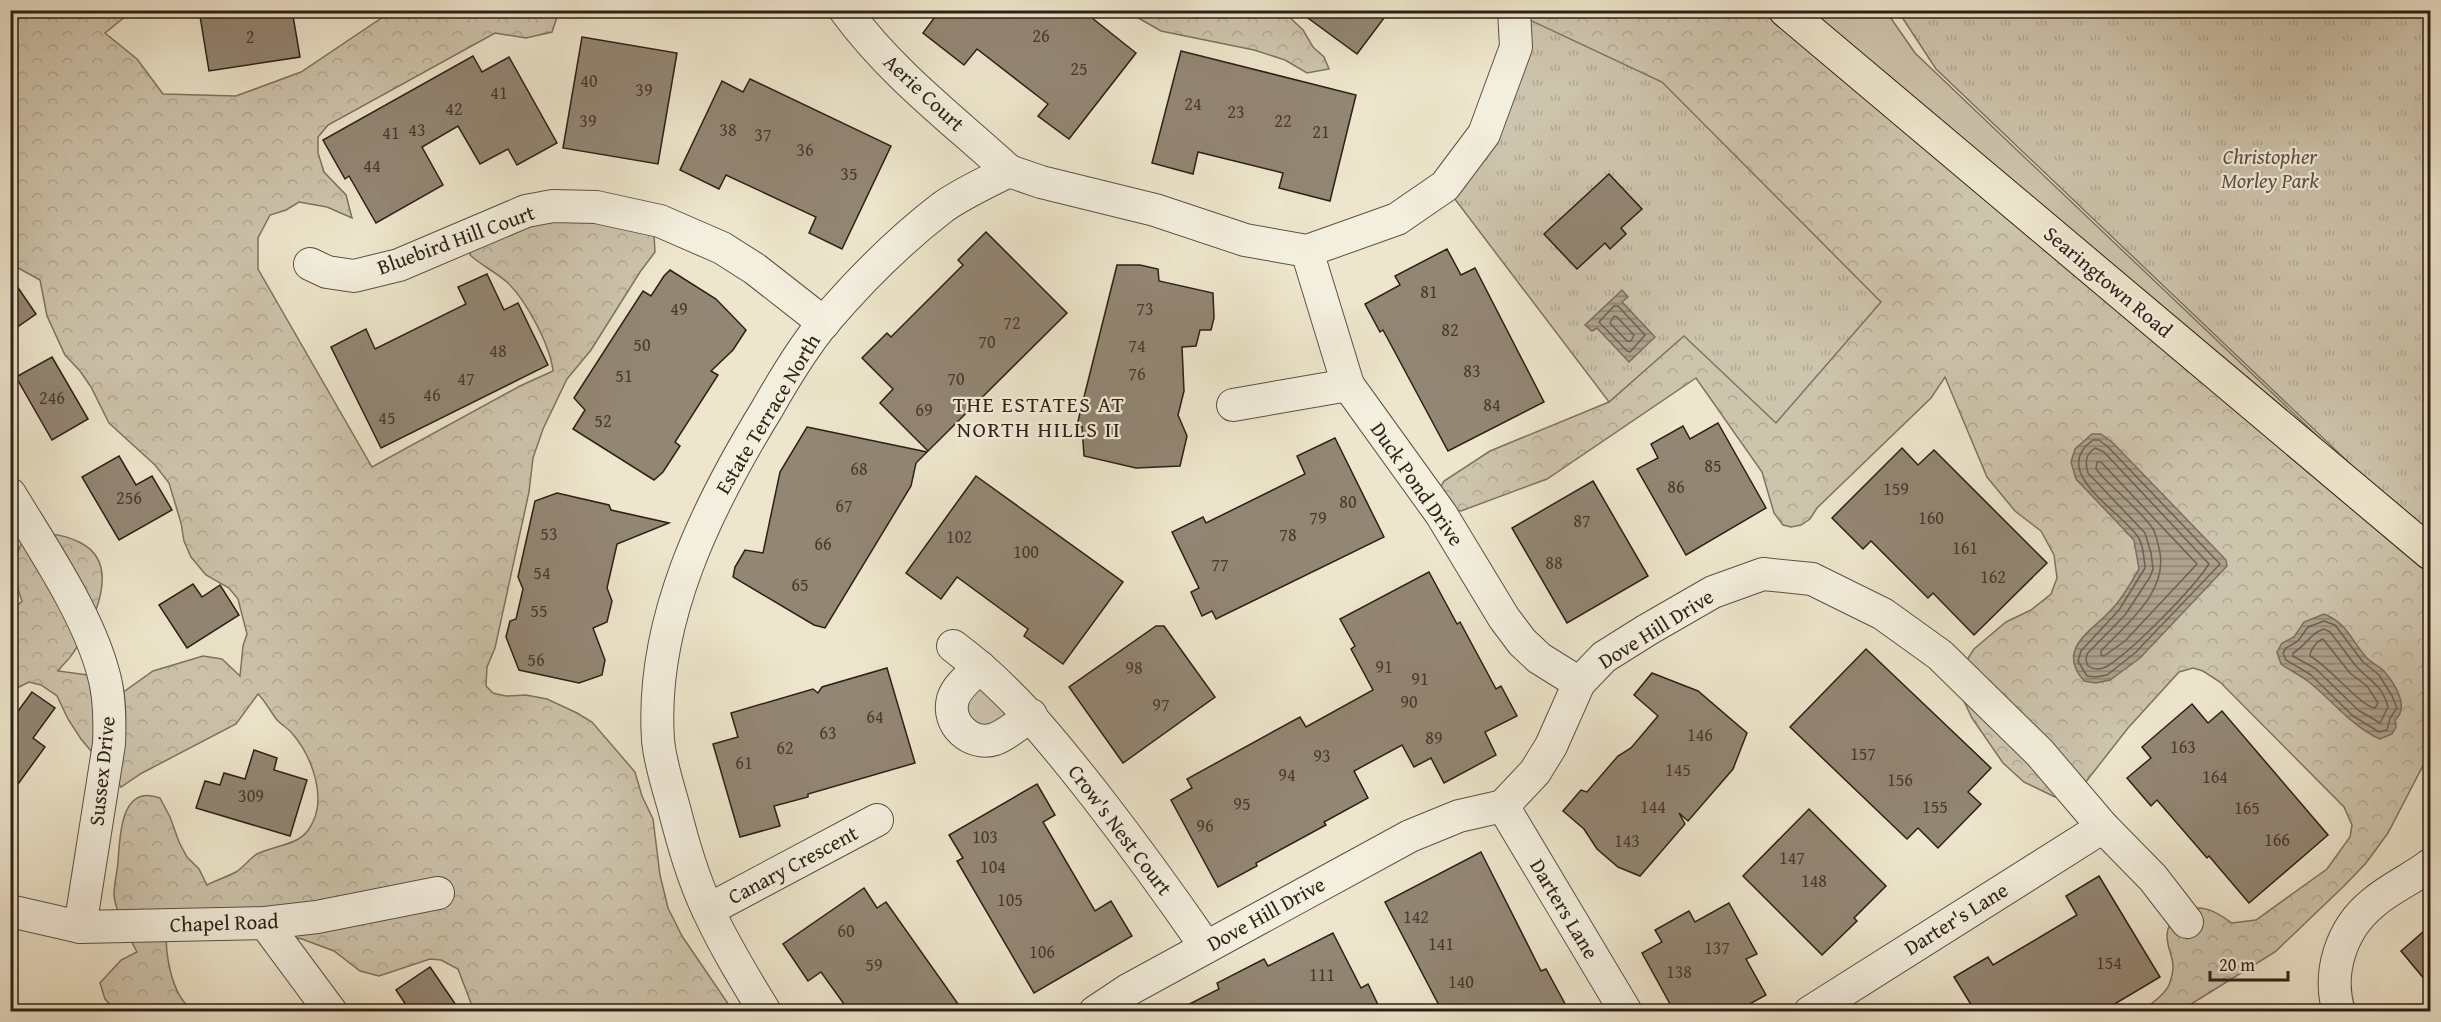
<svg xmlns="http://www.w3.org/2000/svg" width="2441" height="1022" font-family="'Gentium Book Plus',serif">
<defs>
<pattern id="forest-crowns" width="20" height="18" patternUnits="userSpaceOnUse" patternTransform="scale(1.5)"><rect width="20" height="18" fill="#cdc4ad"/><path d="M2 6a3 3 0 1 1 6 0M12 15a3 3 0 1 1 6 0" fill="none" stroke="#b0a894"/></pattern>
<pattern id="park-tufts" width="24" height="20" patternUnits="userSpaceOnUse" patternTransform="scale(1.5)"><rect width="24" height="20" fill="#cdc4ad"/><path d="M3 7l-1-3M5 7V3M7 7l1-3M15 17l-1-3M17 17v-4M19 17l1-3" fill="none" stroke="#b0a894"/></pattern>
<pattern id="water-rules" width="6" height="5" patternUnits="userSpaceOnUse" patternTransform="scale(1.5)"><rect width="6" height="5" fill="#aca28e"/><path d="M0 2.5h6" fill="none" stroke="#8c8373"/></pattern>
</defs>
<rect width="100%" height="100%" fill="#ede6cc"/>
<filter id="stains"><feTurbulence type="fractalNoise" baseFrequency=".00333" numOctaves="4"/><feColorMatrix values="0 0 0 0 .2 0 0 0 0 .09 0 0 0 0 .02 0 0 0 .5 -.17"/></filter>
<radialGradient id="worn" r=".72"><stop offset=".6" stop-color="#630" stop-opacity="0"/><stop offset="1" stop-color="#630" stop-opacity=".3"/></radialGradient>
<g fill="#cdc4ad" stroke="#7e7261" stroke-width="1.5">
<path d="M1785,11H1886L1915,53L2430,543Z"/>
<path d="M980,671L1025,715L986,737L956,701Z"/>
</g>
<g fill="url(#forest-crowns)" stroke="#7e7261" stroke-width="1.5">
<path d="M11,11H132L105,33L137,59L163,94L236,96L301,72L392,11H559L552,32L526,38L495,33L328,125L318,137V153L324,172L346,195L352,218L327,207L299,202L286,210L270,215L258,238V269L372,467L520,386L553,371C550,345 527,302 508,283C496,272 482,266 470,255V246L553,206L654,235L655,252L640,272L591,350L567,379L543,429L533,458L529,492L495,648L487,667L486,686L493,693L506,696L526,695L547,699L577,713L592,722L635,772L642,796L653,819L660,875L668,908L682,936L733,1011H474L458,969L441,960L430,959L379,976L360,971L334,951L302,939L261,932L166,939C167,962 173,998 194,1011H116L105,999L100,983L121,960L137,952C129,938 115,910 114,895C114,885 117,873 118,862C120,837 120,783 160,798L170,817L179,842L187,857L199,869L207,885C216,880 227,877 236,872C244,867 249,859 257,854C274,845 298,846 309,829C329,800 312,756 291,732C287,728 281,724 277,720C270,711 266,702 258,694L236,724L142,773L121,787L81,739L68,719L57,696L41,685L29,682L11,691L10,613L22,601C13,577 11,564 23,540C46,532 59,532 81,543C123,565 93,624 73,653C69,660 62,665 58,671L95,676L115,698L153,671L203,656L222,659L240,676L243,646L247,634L238,599L229,588L206,575L191,557L184,541L181,523L169,483L155,465L109,423L91,387L80,371L65,355L47,316L40,280L11,264Z"/>
<path d="M1126,11H1283L1303,30L1313,47L1324,57L1329,69L1307,73L1285,60L1254,50L1161,31Z"/>
<path d="M1514,11H1785L2430,553V752L2388,833L2366,863L2345,885L2275,952L2180,1011H2143C2150,1004 2165,995 2169,985C2179,959 2167,955 2167,935C2167,928 2172,919 2177,915C2198,901 2214,910 2232,923L2256,920L2327,869L2350,837L2352,825L2344,807L2220,682L2203,671L2193,668L2179,672L2128,728L2085,783L2069,796L2055,797L2024,782L2003,763L1972,718L1962,697L1963,666L1974,649L2006,622L2031,610L2051,594L2057,578L2054,555L2041,531L2015,511L1987,477L1945,377L1931,398L1817,508L1810,519L1801,525L1791,527L1783,525L1774,513L1762,472L1696,378L1547,479L1461,511L1453,509L1439,490L1444,481L1490,451L1609,402L1684,335Z"/>
</g>
<g fill="url(#park-tufts)" stroke="#7e7261" stroke-width="1.5">
<path d="M1898,11H2430V540L1936,69Z"/>
<path d="M1515,13L1662,82L1881,302L1776,423L1684,336L1609,402L1445,186L1484,134Z"/>
</g>
<g fill="url(#water-rules)" stroke="#7a6e5e" stroke-width="1.5">
<path d="M1622,290L1628,297L1622,302L1655,337L1629,362L1597,328L1592,331L1585,325Z"/>
<path d="M2092,434H2101L2112,442L2226,560L2227,566L2140,658L2110,680L2096,683L2084,681C2055,648 2093,631 2113,608C2124,596 2131,582 2139,569L2134,540L2076,479L2071,462L2075,449Z"/>
<path d="M2324,614C2348,624 2350,639 2366,657C2371,663 2379,666 2384,671C2395,684 2410,707 2395,720L2396,727L2392,734L2380,739C2351,726 2333,701 2309,682C2301,675 2290,671 2281,664L2277,652L2282,643L2294,637L2304,622Z"/>
</g>
<g fill="none" stroke-linecap="round" stroke-linejoin="round">
<g stroke="#6e6052" stroke-width="1.5">
<path d="M1614,306H1618L1645,335L1630,352L1627,351L1599,322Z"/>
<path d="M1614,316L1617,317L1634,335L1631,341H1627L1610,323Z"/>
<path d="M2093,440H2099L2108,447L2220,564L2135,653L2107,675L2096,677L2087,676L2078,661L2081,651L2119,610L2145,568C2144,559 2144,545 2138,537C2121,511 2048,472 2093,440Z"/>
<path d="M2095,448L2104,452L2209,564C2192,590 2132,651 2106,667C2099,670 2094,670 2088,666L2086,660L2087,654L2125,615L2150,577L2153,569L2151,553L2145,533L2088,473C2085,462 2085,455 2095,448Z"/>
<path d="M2097,462H2101L2197,564L2125,641L2104,656L2101,655V651C2127,623 2170,591 2159,548C2157,540 2156,532 2151,526C2137,508 2118,493 2102,476L2096,469Z"/>
<path d="M2324,621L2335,625L2363,662L2379,675L2392,696L2397,708L2390,718L2387,730L2379,732L2353,716L2311,675L2286,660L2283,653L2286,648L2298,641L2308,627Z"/>
<path d="M2324,629L2330,632C2339,643 2347,655 2356,666C2370,682 2382,684 2388,707L2380,723L2358,710L2316,669L2293,656V653C2307,645 2309,634 2324,629Z"/>
<path d="M2323,639L2350,673L2367,686L2378,703L2375,708C2360,706 2329,666 2310,656C2310,650 2317,641 2323,639Z"/>
</g>
</g>
<g fill="#928674" stroke="#2f1f15" stroke-width="1.5">
<path d="M199,10H292L300,57L209,71Z"/>
<path d="M940,10H1082L1136,53L1069,139L1038,116L1048,104L977,49L964,65L923,33Z"/>
<path d="M1297,10H1390L1357,54Z"/>
<path d="M582,37L677,53L658,164L563,148Z"/>
<path d="M1181,51L1356,95L1330,201L1279,188L1283,173L1198,152L1193,174L1152,163Z"/>
<path d="M473,56L482,72L509,57L557,143L517,165L508,149L480,164L458,126L422,147L443,185L376,223L349,176L345,179L323,140Z"/>
<path d="M750,79L891,146L842,249L809,233L816,217L726,175L719,189L680,170L722,81L743,92Z"/>
<path d="M1609,174L1642,209L1621,228L1626,234L1610,249L1605,243L1577,269L1544,234Z"/>
<path d="M986,232L1067,313L928,451L880,403L893,389L862,358L887,333L891,337L963,265L958,260Z"/>
<path d="M1447,249L1461,275L1475,268L1544,402L1448,451L1383,330L1380,332L1365,304L1400,285L1395,276Z"/>
<path d="M1117,265H1140L1158,269L1159,281L1213,293L1214,318L1211,330H1200L1196,346L1182,347L1184,391L1178,415L1187,436L1180,466L1136,468L1084,456L1082,427L1077,425Z"/>
<path d="M670,270L716,299L746,330L733,350L711,371L718,375L675,442L680,446L663,472L654,480L573,429L585,410L574,398L643,291L651,296L664,276Z"/>
<path d="M487,274L504,310L518,303L548,365L381,448L331,347L366,329L375,349L466,304L458,287Z"/>
<path d="M10,276L36,314L10,332Z"/>
<path d="M52,357L88,419L52,440L16,377Z"/>
<path d="M1718,423L1766,508L1686,555L1637,469L1658,458L1651,444L1683,426L1690,439Z"/>
<path d="M807,427L927,452L916,463L911,486L825,628L814,625L733,577L735,567L745,550L763,553L780,472Z"/>
<path d="M1335,438L1384,537L1216,619L1212,611L1202,616L1191,592L1199,588L1172,532L1203,517L1206,523L1305,474L1297,456Z"/>
<path d="M1902,448L1918,465L1934,450L2047,563L1974,635L1933,593L1928,598L1871,541L1863,549L1832,518Z"/>
<path d="M119,456L136,485L152,476L172,510L119,540L82,477Z"/>
<path d="M976,476L1123,582L1063,664L1024,636L1028,629L957,577L941,599L906,573Z"/>
<path d="M1593,481L1648,576L1567,623L1512,528Z"/>
<path d="M557,493L609,505L611,510L669,523L617,544L607,588L612,601L607,622L593,628L605,660L602,675L579,683L519,670L506,637L510,621L516,619L523,589L518,577L535,501Z"/>
<path d="M1429,572L1457,624L1460,622L1496,689L1501,686L1517,716L1485,732L1496,755L1444,783L1431,758L1414,767L1402,745L1354,771L1368,798L1324,822L1326,825L1256,863L1257,866L1218,887L1171,800L1192,788L1187,779L1300,717L1306,727L1373,690L1351,649L1355,646L1340,619Z"/>
<path d="M193,584L202,597L220,585L239,615L187,648L159,605Z"/>
<path d="M1156,626H1164L1215,697L1123,763L1069,687Z"/>
<path d="M1866,649L1991,768L1968,792L1981,804L1938,848L1918,828L1907,839L1790,727Z"/>
<path d="M887,668L915,763L808,794V797L774,806L780,826L740,837L713,744L738,737L731,713L813,689L818,693L822,687Z"/>
<path d="M1652,673L1698,691L1747,733L1733,769L1688,821L1679,813L1685,824L1640,876L1618,867L1597,849L1584,829L1563,811L1581,790L1587,792L1618,756L1631,748L1658,716L1634,695Z"/>
<path d="M32,692L55,708L33,738L45,747L10,795V722Z"/>
<path d="M2192,704L2208,723L2222,711L2328,835L2249,903L2209,856L2207,858L2157,800L2151,806L2127,778L2151,758L2142,747Z"/>
<path d="M254,750L277,758L274,770L307,780L290,836L196,808L205,781L220,785L224,773L245,779Z"/>
<path d="M1037,784L1055,815L1043,822L1095,911L1111,901L1132,936L1034,993L957,861L963,858L949,835Z"/>
<path d="M1809,809L1886,886L1854,918L1857,921L1822,955L1743,876Z"/>
<path d="M1481,852L1541,971L1546,969L1569,1011H1442L1385,902Z"/>
<path d="M2099,876L2160,977L2103,1011H1975L1954,977L1988,957L1993,965L2077,915L2066,896Z"/>
<path d="M864,888L877,908L886,902L963,1011H849L821,972L808,981L783,944Z"/>
<path d="M1729,903L1757,954L1746,959L1766,995L1737,1011H1674L1642,953L1662,942L1655,930L1689,911L1695,922Z"/>
<path d="M2430,926V986L2401,951Z"/>
<path d="M1333,933L1361,988L1368,984L1381,1011H1176L1219,989L1217,983L1264,959L1268,966Z"/>
<path d="M430,967L460,1011H410L396,990Z"/>
</g>
<g fill="none" stroke-linecap="round" stroke-linejoin="round">
<defs>
<g id="minor">
<path d="M845,10C891,73 952,119 1009,171"/>
<path d="M1307,251L1348,385L1441,514L1504,618L1522,642L1539,658L1579,683"/>
<path d="M310,264L327,272L354,276L399,265L526,211L553,206L596,207L660,221L722,248L755,269L824,323"/>
<path d="M1233,405L1348,385"/>
<path d="M10,494C42,547 87,613 103,672C110,695 110,720 109,744L80,927"/>
<path d="M953,646C1010,688 1051,739 1095,795C1133,844 1170,895 1206,947"/>
<path d="M980,667C971,676 957,686 953,699C946,724 971,747 995,739C1008,734 1020,723 1031,715"/>
<path d="M1503,806L1626,1012"/>
<path d="M708,910L877,820"/>
<path d="M10,911L80,927L265,923L317,917L438,893"/>
<path d="M265,923L331,1012"/>
<path d="M765,1012C745,979 725,947 709,912C693,879 683,843 674,808C668,786 660,763 658,740C650,621 707,507 767,409C784,379 803,347 825,321C860,280 900,240 943,207C963,193 987,182 1009,171L1041,182L1155,210L1245,240L1307,251L1397,219L1445,186L1484,134L1516,47L1514,10"/>
<path d="M1095,1012L1128,990L1410,836L1459,816L1503,806L1535,772L1551,746L1579,683L1604,657L1647,630L1713,592L1763,574L1812,579L1883,614L1940,655L2040,753L2103,827L2153,878L2187,922"/>
<path d="M1810,1012L2103,827"/>
<path d="M2339,1012C2327,973 2341,929 2373,903C2390,888 2412,879 2430,865"/>
</g>
<path id="major" d="M1785,10L2430,553"/>
</defs>
<use href="#minor" stroke="#5e5143" stroke-width="34"/>
<use href="#major" stroke="#2f1f15" stroke-width="35"/>
<use href="#minor" stroke="#f3efde" stroke-width="32"/>
<use href="#major" stroke="#ede6cc" stroke-width="33"/>
</g>
<g text-anchor="middle" stroke-width="4.5" stroke-linejoin="round" paint-order="stroke">
<g font-size="18" fill="#48392d">
<text x="1041" y="42">26</text>
<text x="250" y="43">2</text>
<text x="1079" y="75">25</text>
<text x="589" y="87">40</text>
<text x="644" y="96">39</text>
<text x="499" y="99">41</text>
<text x="1193" y="110">24</text>
<text x="454" y="115">42</text>
<text x="1236" y="118">23</text>
<text x="588" y="127">39</text>
<text x="1283" y="127">22</text>
<text x="417" y="136">43</text>
<text x="728" y="136">38</text>
<text x="1321" y="138">21</text>
<text x="391" y="139">41</text>
<text x="763" y="141">37</text>
<text x="805" y="156">36</text>
<text x="372" y="172">44</text>
<text x="849" y="180">35</text>
<text x="1429" y="298">81</text>
<text x="679" y="315">49</text>
<text x="1145" y="315">73</text>
<text x="1012" y="329">72</text>
<text x="1450" y="336">82</text>
<text x="987" y="348">70</text>
<text x="642" y="351">50</text>
<text x="1137" y="352">74</text>
<text x="498" y="357">48</text>
<text x="1472" y="377">83</text>
<text x="1137" y="380">76</text>
<text x="624" y="382">51</text>
<text x="466" y="385">47</text>
<text x="956" y="385">70</text>
<text x="432" y="401">46</text>
<text x="52" y="404">246</text>
<text x="1492" y="411">84</text>
<text x="924" y="416">69</text>
<text x="387" y="424">45</text>
<text x="603" y="427">52</text>
<text x="1713" y="472">85</text>
<text x="859" y="475">68</text>
<text x="1676" y="493">86</text>
<text x="1896" y="495">159</text>
<text x="129" y="504">256</text>
<text x="1348" y="508">80</text>
<text x="844" y="512">67</text>
<text x="1318" y="524">79</text>
<text x="1931" y="524">160</text>
<text x="1582" y="527">87</text>
<text x="549" y="540">53</text>
<text x="1288" y="541">78</text>
<text x="959" y="543">102</text>
<text x="823" y="550">66</text>
<text x="1965" y="554">161</text>
<text x="1026" y="558">100</text>
<text x="1554" y="569">88</text>
<text x="1220" y="571">77</text>
<text x="542" y="579">54</text>
<text x="1993" y="583">162</text>
<text x="800" y="591">65</text>
<text x="539" y="617">55</text>
<text x="536" y="666">56</text>
<text x="1384" y="673">91</text>
<text x="1134" y="674">98</text>
<text x="1420" y="685">91</text>
<text x="1409" y="708">90</text>
<text x="1161" y="711">97</text>
<text x="875" y="723">64</text>
<text x="828" y="739">63</text>
<text x="1700" y="741">146</text>
<text x="1434" y="744">89</text>
<text x="2183" y="753">163</text>
<text x="785" y="754">62</text>
<text x="1863" y="760">157</text>
<text x="1322" y="762">93</text>
<text x="744" y="769">61</text>
<text x="1678" y="776">145</text>
<text x="1287" y="781">94</text>
<text x="2215" y="783">164</text>
<text x="1900" y="786">156</text>
<text x="251" y="802">309</text>
<text x="1242" y="810">95</text>
<text x="1653" y="813">144</text>
<text x="1935" y="813">155</text>
<text x="2247" y="814">165</text>
<text x="1205" y="832">96</text>
<text x="985" y="843">103</text>
<text x="2277" y="846">166</text>
<text x="1627" y="847">143</text>
<text x="1792" y="864">147</text>
<text x="993" y="873">104</text>
<text x="1814" y="887">148</text>
<text x="1010" y="906">105</text>
<text x="1416" y="923">142</text>
<text x="846" y="937">60</text>
<text x="1441" y="950">141</text>
<text x="1717" y="954">137</text>
<text x="1042" y="958">106</text>
<text x="2109" y="969">154</text>
<text x="874" y="971">59</text>
<text x="1679" y="978">138</text>
<text x="1322" y="981">111</text>
<text x="1461" y="988">140</text>
</g>
<g font-size="21" fill="#2f1f15" stroke="#f3efde">
<text transform="translate(924 93) rotate(43)" y="7">Aerie Court</text>
<text transform="translate(456 240) rotate(-20)" y="7">Bluebird Hill Court</text>
<text transform="translate(2108 282) rotate(40)" y="7">Searingtown Road</text>
<text transform="translate(768 414) rotate(-59)" y="7">Estate Terrace North</text>
<text transform="translate(1417 484) rotate(55)" y="7">Duck Pond Drive</text>
<text transform="translate(1656 629) rotate(-32)" y="7">Dove Hill Drive</text>
<text transform="translate(102 771) rotate(-84)" y="7">Sussex Drive</text>
<text transform="translate(1120 830) rotate(53)" y="7">Crow's Nest Court</text>
<text transform="translate(793 865) rotate(-28)" y="7">Canary Crescent</text>
<text transform="translate(1564 909) rotate(59)" y="7">Darters Lane</text>
<text transform="translate(1266 914) rotate(-29)" y="7">Dove Hill Drive</text>
<text transform="translate(1956 919) rotate(-32)" y="7">Darter's Lane</text>
<text transform="translate(224 923) rotate(-2)" y="7">Chapel Road</text>
</g>
<g font-size="21" font-style="italic" fill="#5e5143" stroke="#f3efde">
<text x="2270" y="164">Christopher<tspan x="2270" dy="24">Morley Park</tspan></text>
</g>
<g font-size="22" letter-spacing="1.5" fill="#2f1f15" stroke="#f3efde">
<text x="1039" y="412">THE ESTATES AT<tspan x="1039" dy="25">NORTH HILLS II</tspan></text>
</g>
</g>
<rect width="2441" height="1022" fill="none" stroke="#ede6cc" stroke-width="36"/>
<rect x="12" y="12" width="2417" height="998" fill="none" stroke="#2f1f15" stroke-width="3"/>
<rect x="18" y="18" width="2405" height="986" fill="none" stroke="#2f1f15" stroke-width="1.5"/>
<path d="M2210 971v9h78v-9" fill="none" stroke="#2f1f15" stroke-width="3"/>
<text x="2219" y="971" font-size="18" fill="#2f1f15" stroke="#f3efde" stroke-width="4.5" paint-order="stroke">20 m</text>
<rect width="100%" height="100%" filter="url(#stains)"/>
<rect width="100%" height="100%" fill="url(#worn)"/>
</svg>
